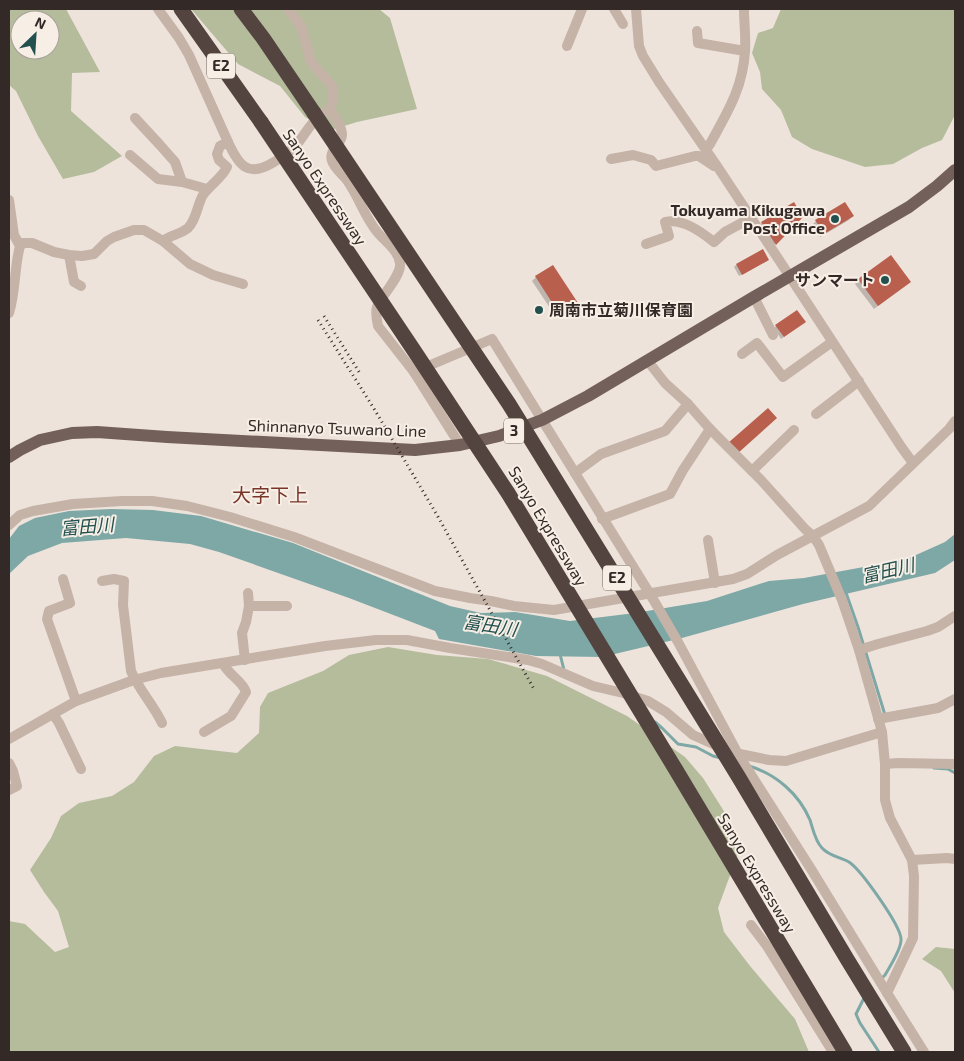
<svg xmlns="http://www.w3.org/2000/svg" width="964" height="1061" font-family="'Exo 2','Noto Sans JP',sans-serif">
<rect width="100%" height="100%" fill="#eee3db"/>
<g fill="#b4bc9c" fill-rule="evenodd">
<path d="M9,9H66L100,72L72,73L71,111L122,156L94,172L63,179L38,136L16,91L9,85ZM20,20H50V50H20Z"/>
<path d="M191,9H379L390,18L417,109L357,122L328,131L305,117L280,86L238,64Z"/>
<path d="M781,9H955V115L942,140L922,148L893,164L865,167L812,149L792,137L781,110L762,89L760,72L752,53L758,33L773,28Z"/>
<path d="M388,647L437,655L488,659L547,676L627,716L685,757L703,778L727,816L739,851L718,908L724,932L750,966L795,1019L809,1052H9V921L25,924L55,952L69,947L58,911L44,892L30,870L51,838L61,816L79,803L112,796L134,782L154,756L175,746L237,753L259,733L260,707L268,693L323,671L349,655Z"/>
<path d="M936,947L955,949V993L941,971L922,959Z"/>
</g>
<path fill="#7da8a6" d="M111,509L153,510L201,516L293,543L450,606L481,613L515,612L570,621L635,613L707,601L769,581L804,578L907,559L945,542L955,534V560L935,573L803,604L682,638L602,657L536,656L439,639L435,631L349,598L219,552L190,544L126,538L62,543L28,556L9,574V539L19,526L35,518L69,511Z"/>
<g fill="#0003">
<path d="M852,216L849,220L820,237L812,225L816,221Z"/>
<path d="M802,217L772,247L758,226L762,223Z"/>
<path d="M768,260L739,276L734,267L736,265Z"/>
<path d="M536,277L577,303L573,307L556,317L532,281Z"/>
<path d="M859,280L906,285L874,309L855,284Z"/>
<path d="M802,324L781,339L774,328L776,326Z"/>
</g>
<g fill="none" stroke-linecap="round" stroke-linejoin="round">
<g stroke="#7da8a6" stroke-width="3">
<path d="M845,590L858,627L885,715"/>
<path d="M560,654L564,670"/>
<path d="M655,722L662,728L678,744L696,747L713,756L721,758"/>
<path d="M749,766C776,774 799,794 810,820C813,829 815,841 822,848C829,856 840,857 849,862C861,870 902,927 901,940C901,950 890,966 885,975L882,978"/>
<path d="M934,768L948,769L955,773"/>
<path d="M864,998L856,1014L860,1023L879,1052"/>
</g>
</g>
<g fill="#b95f4e">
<path d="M794,202L803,217L776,245L761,222Z"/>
<path d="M845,202L854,216L824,234L815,220Z"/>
<path d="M763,249L769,260L742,275L736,264Z"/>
<path d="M891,255L911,282L878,306L858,279Z"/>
<path d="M553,265L578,303L560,315L535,276Z"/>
<path d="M797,310L806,322L784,337L775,325Z"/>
<path d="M768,408L777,418L737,454L728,443Z"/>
</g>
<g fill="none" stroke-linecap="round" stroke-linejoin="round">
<g stroke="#c5b3a8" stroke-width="10">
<path d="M158,9L179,38L189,55L228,142"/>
<path d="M614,9L623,24"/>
<path d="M636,9L639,46L643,56L659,82L717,166L783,266L902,448L913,463"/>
<path d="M697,31L698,43L745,51"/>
<path d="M567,46L582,9"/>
<path d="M330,110C334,115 342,128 342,134C343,144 328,149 332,161C334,168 342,174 346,179C359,196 364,217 378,233C386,242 398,250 400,263C402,275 382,295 377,307C375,313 377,320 378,326L414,372L492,339L653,599L678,642L738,754L811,869L887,993"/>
<path d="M135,118L160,145L175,162L182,182"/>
<path d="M706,150L710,144C727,113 743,88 745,51C746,37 744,23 744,9"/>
<path d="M130,155L158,179L182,182L207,189"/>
<path d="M611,159L633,155L651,160L656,166L695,156H699L714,166"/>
<path d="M9,200L14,235L20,246C14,268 16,291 9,313"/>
<path d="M163,241C171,235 181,234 188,228C197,219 197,205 203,195C210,185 222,178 227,167L219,160L217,154L220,146L228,142C239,166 248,178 274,162C283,157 291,151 298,143C305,134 311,123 320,115C322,113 327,112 330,110L333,98L332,86L311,62L301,26L288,9"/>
<path d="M646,244L669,236L665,222C682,218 700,231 714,242L725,232L751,218"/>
<path d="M20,246L23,243H32L54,252L69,255L82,256L94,254L107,241L114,237L134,230H144L163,241L190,264L213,275L243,284"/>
<path d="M69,255L74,282L81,286"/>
<path d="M754,297L773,335"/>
<path d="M742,354L757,343L783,377L832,342"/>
<path d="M647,360L665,383L688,404L710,429L761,480L805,529L813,536L819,545L842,600L859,650L882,732L885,764V800L890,818L912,860L914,876L913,938L887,993L924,1052"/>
<path d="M414,372L460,445"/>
<path d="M816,414L859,381"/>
<path d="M752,471L794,430"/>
<path d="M575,473L601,454L665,431L688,404"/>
<path d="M602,519L670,494L683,470L710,429"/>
<path d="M9,525L20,515L33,511L73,504L122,501H152L187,506L230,517L294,537L435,591L470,598L491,601L514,606L554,610L733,579L747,574L777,555L869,506L949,429L955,421"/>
<path d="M708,540L715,583"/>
<path d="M63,579L70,603L49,611L47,619L76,701"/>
<path d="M102,581L114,579L124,581L123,605L131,671C139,690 153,704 162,723"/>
<path d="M248,593L249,606H287"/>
<path d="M859,650L878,644L927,631L938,627L955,616"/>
<path d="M245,660L242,633L246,622L249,606"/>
<path d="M53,714L59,723L81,769"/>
<path d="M878,719L938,708L955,699"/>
<path d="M204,732L231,716L246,692C242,680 228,675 223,663"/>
<path d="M9,739L76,701L134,680L161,673L325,646L376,640H407L450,648L528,660L542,664L593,686L623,693L648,701L666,712L693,735L722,748"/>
<path d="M735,753L769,760L786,761L882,732"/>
<path d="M9,763L13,771L17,786L9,790"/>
<path d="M885,764L898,763L954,764L955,765"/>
<path d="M912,860L947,858L955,859"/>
<path d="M751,925L767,946L833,1052"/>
</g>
<path stroke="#73605a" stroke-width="12" d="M9,457L20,450L40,440L72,433L97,432L167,437L415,450L460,445L499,436L542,420L588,396L754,297L909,207L937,186L955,170"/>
<g stroke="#53443f" stroke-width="15">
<path d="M181,9L261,122"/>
<path d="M241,9L263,38L314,113"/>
</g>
<g stroke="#332a27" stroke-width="3" stroke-dasharray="1 4" stroke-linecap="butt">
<path d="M324,316L361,375"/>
<path d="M318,320L373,407L437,515L535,691"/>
</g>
<g stroke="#53443f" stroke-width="15">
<path d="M314,113L509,404L738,776L847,959L904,1052"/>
<path d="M261,122L415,352L508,493L676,770L845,1052"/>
</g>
</g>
<g fill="#21504e" stroke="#f7eee6" stroke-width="2">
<circle cx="835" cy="219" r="5"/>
<circle cx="885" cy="280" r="5"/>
<circle cx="539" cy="310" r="5"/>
</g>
<g text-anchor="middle" stroke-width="4" stroke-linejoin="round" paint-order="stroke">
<g fill="#f7eee6" stroke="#6e6560" stroke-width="1">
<rect x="207" y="53.5" width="28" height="25" rx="4"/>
<rect x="504" y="418.5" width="20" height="25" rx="4"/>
<rect x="603" y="565.5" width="28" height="25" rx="4"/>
</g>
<g font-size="15" font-weight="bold" fill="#332a27">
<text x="221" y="71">E2</text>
<text x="514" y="436">3</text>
<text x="617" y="583">E2</text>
</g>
<g font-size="16" fill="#332a27" stroke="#f7eee6">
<text transform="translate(325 187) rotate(56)" y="6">Sanyo Expressway</text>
<text transform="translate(337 428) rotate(2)" y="6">Shinnanyo Tsuwano Line</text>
<text transform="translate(548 526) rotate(59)" y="6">Sanyo Expressway</text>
<text transform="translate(757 873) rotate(59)" y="6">Sanyo Expressway</text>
</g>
<g font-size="16" font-weight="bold" fill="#332a27" stroke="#f7eee6" text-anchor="end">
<text x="825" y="216">Tokuyama Kikugawa<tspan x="825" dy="18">Post Office</tspan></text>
<text x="875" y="286">サンマート</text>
<text x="549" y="316" text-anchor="start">周南市立菊川保育園</text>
</g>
<g font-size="18" font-style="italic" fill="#21504e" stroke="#f7eee6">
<text transform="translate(87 527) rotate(-5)" y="6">富田川</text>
<text transform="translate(888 571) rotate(-13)" y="6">富田川</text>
<text transform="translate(490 626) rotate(9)" y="6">富田川</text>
</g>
<g font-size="19" fill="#793529" stroke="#f7eee6">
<text x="270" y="502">大字下上</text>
</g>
</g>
<rect width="964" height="1061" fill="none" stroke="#332a27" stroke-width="20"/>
<g transform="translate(35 35) rotate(25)"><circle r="24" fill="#f7eee6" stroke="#a9a09a"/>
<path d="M0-4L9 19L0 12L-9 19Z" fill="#21504e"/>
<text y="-8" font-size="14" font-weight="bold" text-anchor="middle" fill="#332a27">N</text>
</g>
</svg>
